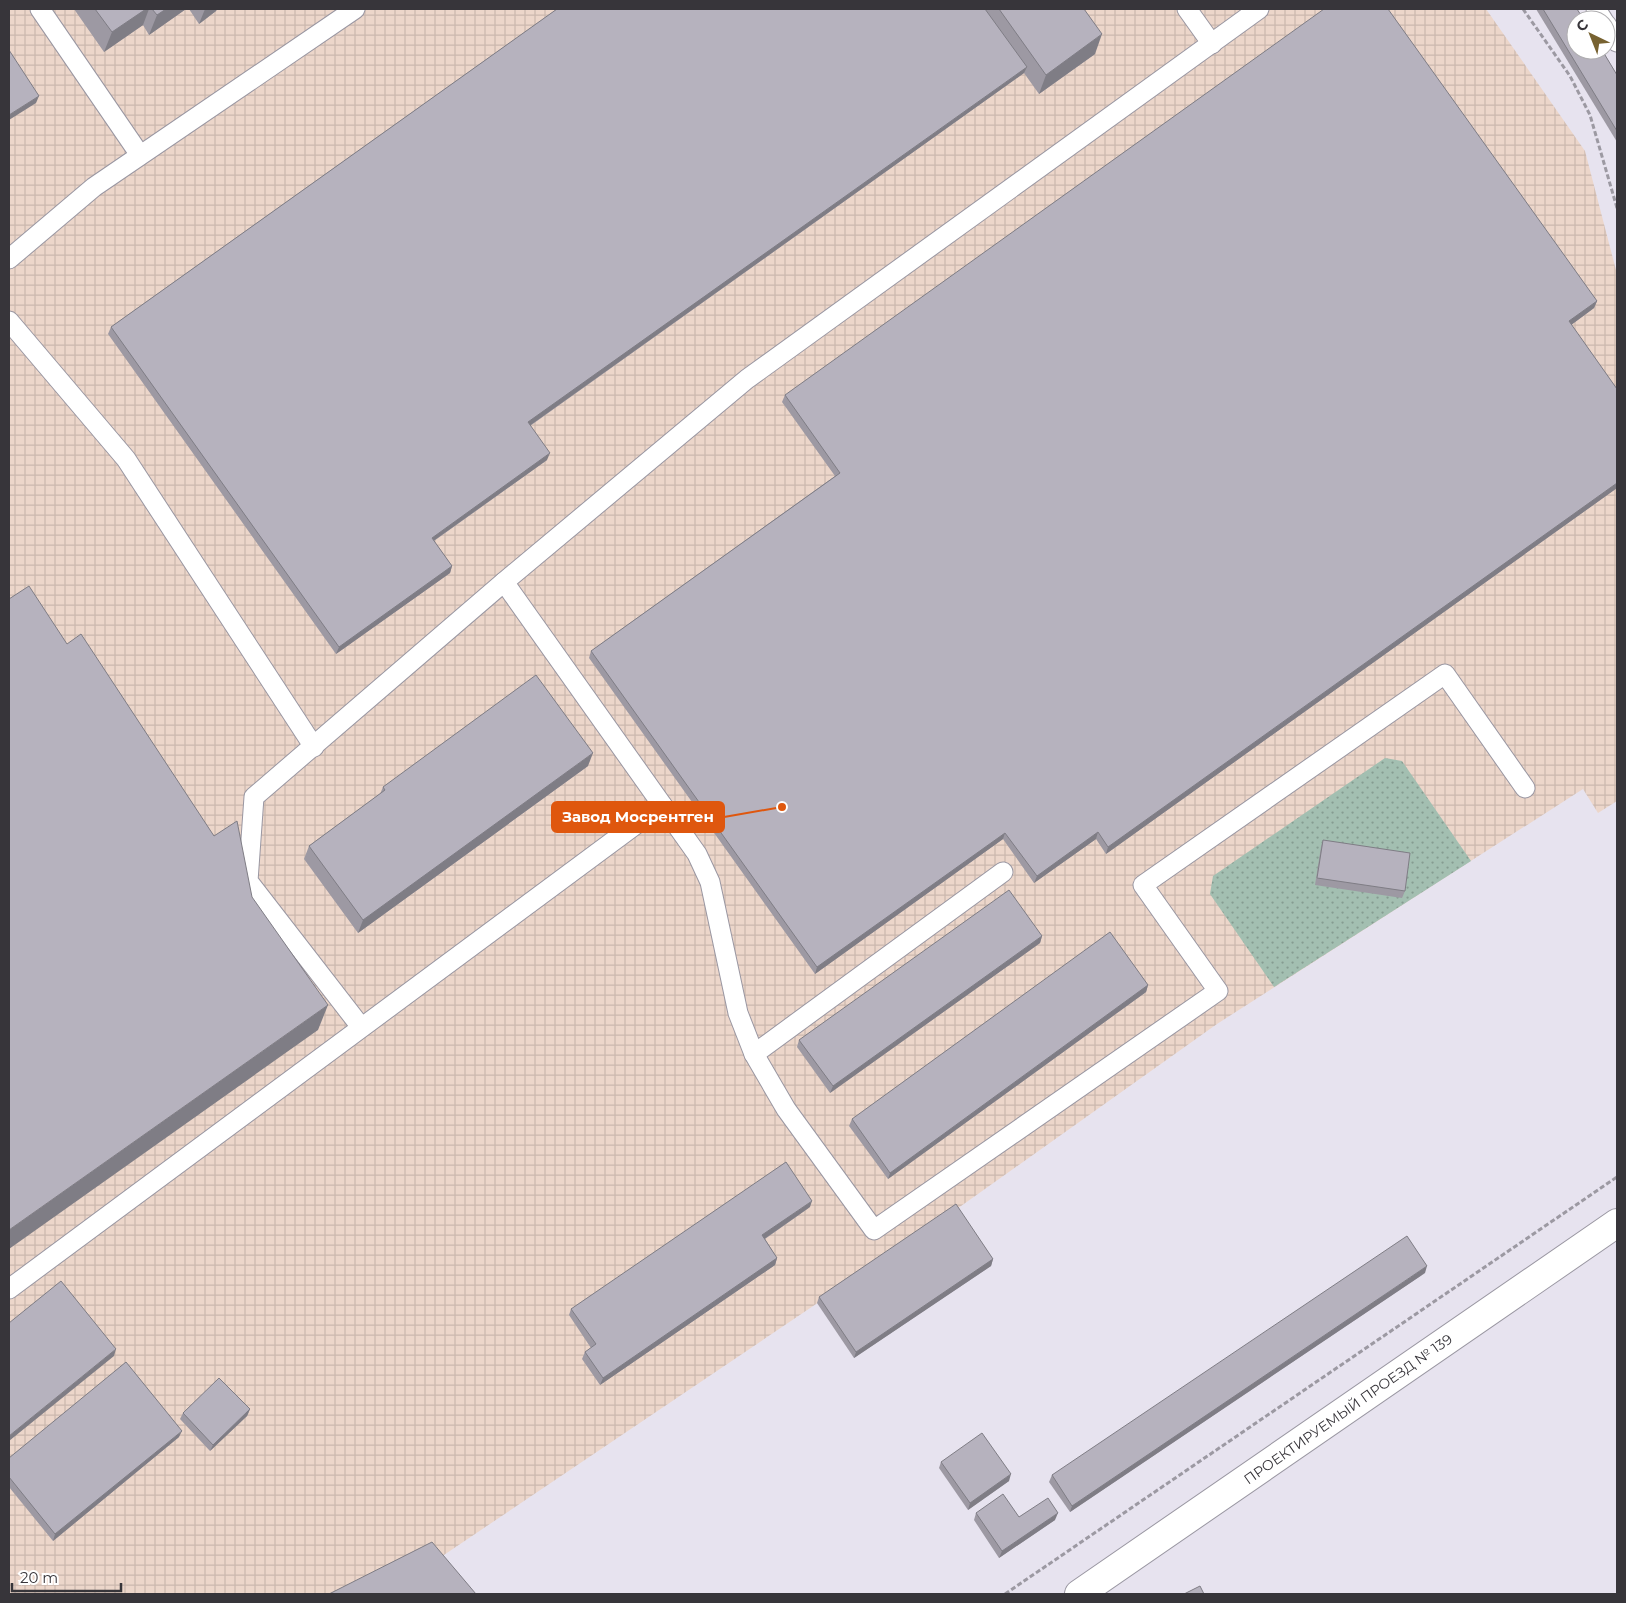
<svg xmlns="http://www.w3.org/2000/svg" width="1626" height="1603" font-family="Montserrat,sans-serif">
<defs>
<pattern id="industrial-grid" width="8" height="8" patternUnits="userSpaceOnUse" patternTransform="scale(1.25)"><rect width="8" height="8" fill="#ecd6ca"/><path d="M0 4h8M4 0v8" fill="none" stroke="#cbb8ae"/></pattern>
<pattern id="grass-dots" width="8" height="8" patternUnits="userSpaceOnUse" patternTransform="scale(1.25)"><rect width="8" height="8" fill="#a3bfb1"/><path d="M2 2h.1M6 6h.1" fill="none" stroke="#869c91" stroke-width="1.8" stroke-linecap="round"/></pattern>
</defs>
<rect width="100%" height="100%" fill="#e7e3ef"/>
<path fill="url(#industrial-grid)" d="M9,9H1486L1585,151L1617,274V801L1598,813L1583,789L1217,1024L954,1211L435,1561L370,1594H9Z"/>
<path fill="url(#grass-dots)" d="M1385,758L1402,761L1471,861L1274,987L1210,894L1213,876Z"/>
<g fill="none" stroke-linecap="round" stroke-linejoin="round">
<defs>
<g id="service">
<path d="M40,9L140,155"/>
<path d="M1187,9L1212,44"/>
<path d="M1596,9L1603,20"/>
<path d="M1606,24L1617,42"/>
<path d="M9,259L94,187L355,9"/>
<path d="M9,321L126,459L314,747"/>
<path d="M504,582L697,854L710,882L738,1013L754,1054L786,1109L874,1230L1218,991L1143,885L1445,674L1525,788"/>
<path d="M361,1027L248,881L254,797L504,582L747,379L1259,9"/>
<path d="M754,1054L1003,872"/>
<path d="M9,1289L662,805"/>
</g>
<path id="tertiary" d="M1079,1594L1617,1223"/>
</defs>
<use href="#service" stroke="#9a97a2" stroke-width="21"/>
<use href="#tertiary" stroke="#9a97a2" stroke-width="30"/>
<g stroke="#9c99a2" stroke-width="3" stroke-dasharray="5 2.5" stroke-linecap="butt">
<path d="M1523,9L1570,76L1590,115L1617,208"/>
<path d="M1005,1594L1617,1177"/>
</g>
<use href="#service" stroke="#fff" stroke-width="19"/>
<use href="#tertiary" stroke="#fff" stroke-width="28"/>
</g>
<g fill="#9d99a3">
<path d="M74,9H186L149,35L143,25L104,52Z"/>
<path d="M189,9H217L216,11L199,24Z"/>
<path d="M557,9H1084L1095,54L1039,94L1024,73L530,426L547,460L434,541L452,566L450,573L336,654L108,334L111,327Z"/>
<path d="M1536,9H1577L1617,75V142Z"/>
<path d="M1597,301L1594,308L1571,325L1617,389V488L1106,854L1096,839L1034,883L1003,839L815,974L589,658L591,651L835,476L782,402L785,395Z"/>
<path d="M588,766L358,933L304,859L309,846L380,794L383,787Z"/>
<path d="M1323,840L1405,891L1402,898L1315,885L1321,847Z"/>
<path d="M1042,936L1040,943L830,1093L797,1047L799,1040Z"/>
<path d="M1148,985L1146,992L888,1179L849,1126L852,1119Z"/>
<path d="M810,1207L765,1239L777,1258L775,1265L600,1385L582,1359L585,1352L591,1348L569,1315L571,1309Z"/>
<path d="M993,1259L991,1266L854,1358L817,1303L819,1297Z"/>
<path d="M1425,1273L1070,1512L1049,1482L1052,1475Z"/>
<path d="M250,1409L247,1416L210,1451L180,1419L183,1413Z"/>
<path d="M179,1437L53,1541L9,1487V1458Z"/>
<path d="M941,1462L1009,1481L968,1510L939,1468Z"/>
<path d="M976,1513L1019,1517L1055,1520L999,1558L974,1520Z"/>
</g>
<g fill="#7f7d85">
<path d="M146,9H149L143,25L104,52L112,32Z"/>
<path d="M166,9H186L149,35L157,15Z"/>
<path d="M205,9H217L216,11L199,24Z"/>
<path d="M1102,34L1095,54L1039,94L1046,75Z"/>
<path d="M1027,67L1024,73L525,429L528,422Z"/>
<path d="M39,96L36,103L9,120V115Z"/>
<path d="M1597,301L1594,308L1567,328L1569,321Z"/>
<path d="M550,453L547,460L429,544L432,538Z"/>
<path d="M1617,483V488L1106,854L1108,847Z"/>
<path d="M452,566L450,573L336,654L339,647Z"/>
<path d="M593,753L588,766L358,933L363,920Z"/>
<path d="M1098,832L1096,839L1034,883L1037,876Z"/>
<path d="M1005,833L1003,839L815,974L817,967Z"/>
<path d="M1042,936L1040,943L830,1093L833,1086Z"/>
<path d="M1148,985L1146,992L888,1179L890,1173Z"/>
<path d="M328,1005L318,1030L9,1249V1230Z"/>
<path d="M812,1201L810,1207L760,1242L762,1235Z"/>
<path d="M777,1258L775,1265L600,1385L603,1378Z"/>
<path d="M993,1259L991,1266L854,1358L856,1352Z"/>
<path d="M1427,1266L1425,1273L1070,1512L1072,1506Z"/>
<path d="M116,1349L114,1356L9,1441V1436Z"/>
<path d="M250,1409L247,1416L210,1451L213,1445Z"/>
<path d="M182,1431L179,1437L53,1541L55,1534Z"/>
<path d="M1011,1474L1009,1481L968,1510L970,1503Z"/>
<path d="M1058,1513L1055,1520L999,1558L1002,1551Z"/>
</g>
<g fill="#b6b2be" stroke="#7f7d85">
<path d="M95,9H146L112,32Z"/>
<path d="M152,9H166L157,15Z"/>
<path d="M557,9H985L1027,67L528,422L550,453L432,538L452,566L339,647L111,327Z"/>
<path d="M999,9H1084L1102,34L1046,75Z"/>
<path d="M1324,9H1388L1597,301L1569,321L1617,389V483L1108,847L1098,832L1037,876L1005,833L817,967L591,651L840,473L785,395Z"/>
<path d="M1543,9H1577L1584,20H1576V50H1602L1617,75V131Z"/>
<path d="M9,50L39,96L9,115Z"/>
<path d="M29,586L67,644L81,634L214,836L237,821L252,897L328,1005L9,1230V599Z"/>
<path d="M536,675L593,753L363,920L309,846L385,790L383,787Z"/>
<path d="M1323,840L1410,853L1405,891L1317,878Z"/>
<path d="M1009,890L1042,936L833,1086L799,1040Z"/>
<path d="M1110,932L1148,985L890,1173L852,1119Z"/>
<path d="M786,1162L812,1201L762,1235L777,1258L603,1378L585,1352L596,1344L571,1309Z"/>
<path d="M956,1204L993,1259L856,1352L819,1297Z"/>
<path d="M1407,1236L1427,1266L1072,1506L1052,1475Z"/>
<path d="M61,1281L116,1349L9,1436V1323Z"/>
<path d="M126,1362L182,1431L55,1534L9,1477V1458Z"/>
<path d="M219,1378L250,1409L213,1445L183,1413Z"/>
<path d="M982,1433L1011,1474L970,1503L941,1462Z"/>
<path d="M1003,1494L1019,1517L1048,1498L1058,1513L1002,1551L976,1513Z"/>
<path d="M432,1542L476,1594H329Z"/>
<path d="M1200,1586L1204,1594H1184Z"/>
</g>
<g text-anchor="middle" stroke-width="5" stroke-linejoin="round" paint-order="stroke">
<g font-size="14" fill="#37353a" stroke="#fff">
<text transform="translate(1348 1409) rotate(-35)" y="5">ПРОЕКТИРУЕМЫЙ ПРОЕЗД № 139</text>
</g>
</g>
<path fill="none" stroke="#df570e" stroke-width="2" d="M782 807L724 817"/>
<circle fill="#df570e" stroke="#fff" stroke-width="2" cx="782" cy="807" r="5"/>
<rect fill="#df570e" stroke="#df570e" stroke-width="2" x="552" y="802" width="172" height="30" rx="5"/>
<g font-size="15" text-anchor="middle" font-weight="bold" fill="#fff">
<text x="638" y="822">Завод Мосрентген</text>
</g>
<rect width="1626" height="1603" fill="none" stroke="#37353a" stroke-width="20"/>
<g transform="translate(1591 35) rotate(317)"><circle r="24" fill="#ffffff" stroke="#afaeb0"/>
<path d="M0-4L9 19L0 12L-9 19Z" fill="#776231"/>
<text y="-8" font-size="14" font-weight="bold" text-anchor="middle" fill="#37353a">С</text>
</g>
<path d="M12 1583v8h109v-8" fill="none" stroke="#37353a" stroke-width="2.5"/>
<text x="20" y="1583" font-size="15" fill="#37353a" stroke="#ffffff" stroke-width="4" paint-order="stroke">20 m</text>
</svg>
